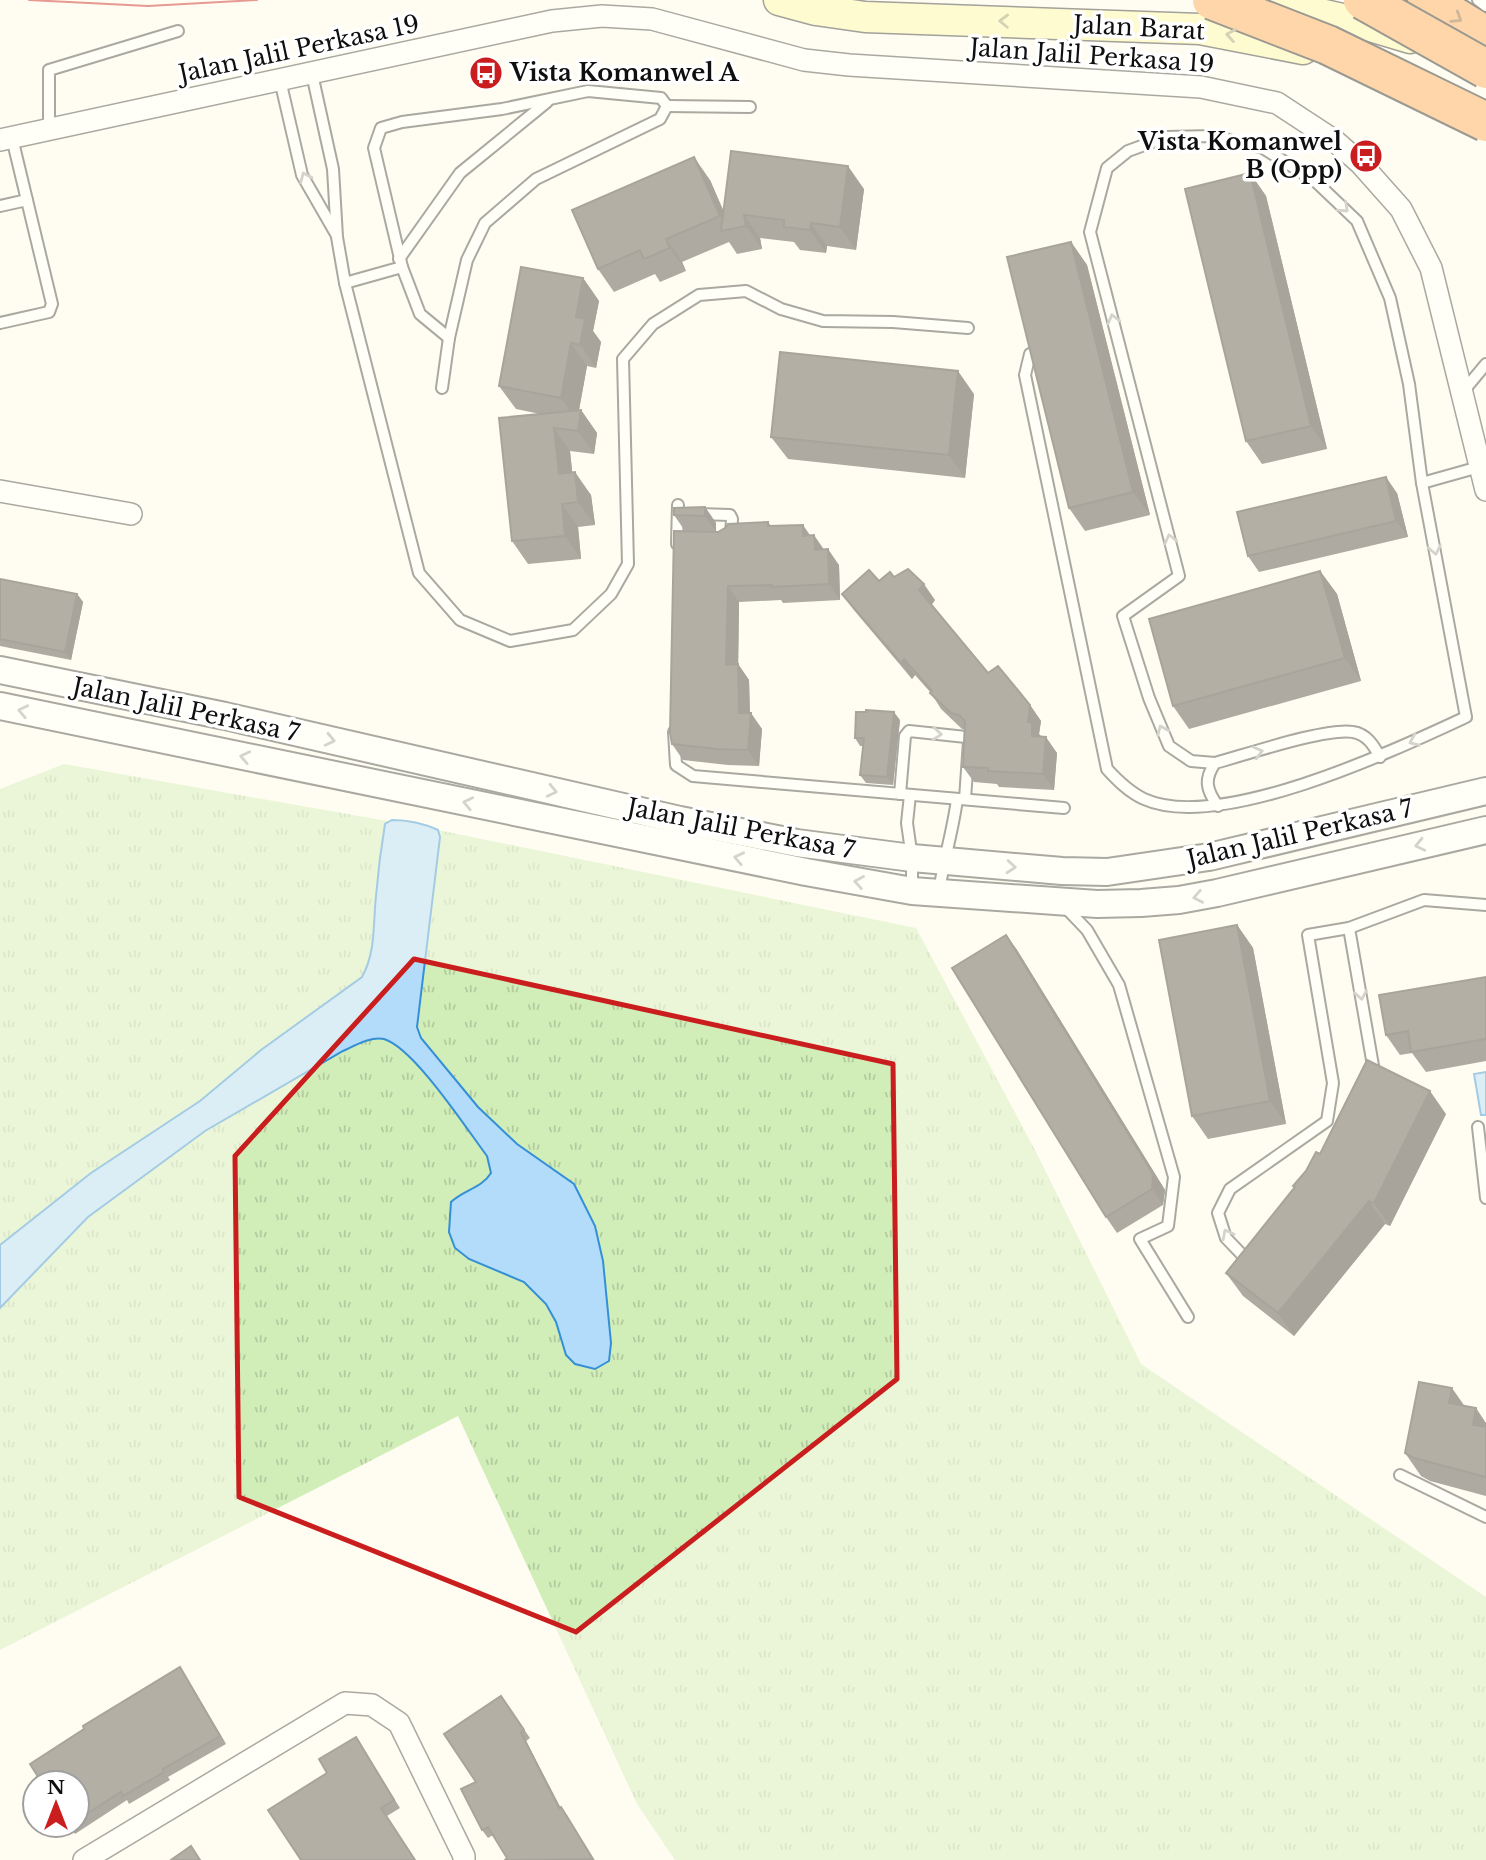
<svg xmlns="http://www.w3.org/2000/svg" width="1486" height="1860" font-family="'Libre Baskerville',serif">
<defs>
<pattern id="grass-tufts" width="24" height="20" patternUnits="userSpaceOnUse" patternTransform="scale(1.75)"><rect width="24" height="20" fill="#d1edb8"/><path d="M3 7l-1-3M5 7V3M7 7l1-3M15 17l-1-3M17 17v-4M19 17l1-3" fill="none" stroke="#b2ca9d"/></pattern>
</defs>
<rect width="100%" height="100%" fill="#fffdf1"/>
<path fill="url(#grass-tufts)" d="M64,764L387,821L401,820L438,830L916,928L1035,1150L1141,1364L1486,1597V1860H675L637,1804L458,1416L0,1650V789Z"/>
<g fill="#b2dcfa" stroke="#358fd6" stroke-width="2">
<path d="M392,820C407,820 425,824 438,830L440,837L417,1027L421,1038L478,1107L517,1144L574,1184L595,1226L603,1261L611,1343L609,1361L595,1369L575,1364L566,1355L556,1322L546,1304L524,1282L469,1259L455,1248L449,1232L451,1202C463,1190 482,1188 491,1173L487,1156C466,1128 414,1048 384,1039C371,1036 354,1046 343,1051L205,1131L88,1217L0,1308V1245L91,1173L200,1101L261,1050L362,977C376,952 373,923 376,896C378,872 381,848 385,824Z"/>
<path d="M1486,1072V1115H1481L1474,1074Z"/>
</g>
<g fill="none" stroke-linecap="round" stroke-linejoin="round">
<defs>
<g id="service">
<path d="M1478,0L1486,6"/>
<path d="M312,74L333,169L337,237L345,283L419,573L460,620L510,641L573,630L611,594L628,564L623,359L653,324L699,295L746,291L781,309L823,321L893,322L968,328"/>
<path d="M280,80L302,175L336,234"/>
<path d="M667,106L750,107"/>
<path d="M49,130V70L178,31"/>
<path d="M0,206L27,200"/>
<path d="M399,259L460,173L547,102"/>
<path d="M402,267L420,314L449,338"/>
<path d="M345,283L402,267L374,148L381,128L402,122L502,109L588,91L661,98L667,106L660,119L536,179L485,223L467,260L449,338L442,388"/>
<path d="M0,323L49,312L52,304L12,138"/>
<path d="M1030,354L1025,375L1107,769C1118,781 1129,792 1144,799C1219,833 1395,750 1466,717L1422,483L1409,384L1390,298L1357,221L1315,181L1263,148L1213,136L1166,137L1128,151L1107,168L1090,232L1179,576L1123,616L1149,698L1169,746L1191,761L1215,763"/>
<path d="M1461,394L1486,364"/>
<path d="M1422,483L1479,467"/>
<path d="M698,514L730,515L732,519L731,537"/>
<path d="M677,544L678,505"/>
<path d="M674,732L676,765L693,776L1064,808"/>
<path d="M900,794L905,736L909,731L966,737L969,741L965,799"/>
<path d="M910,795L907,823L912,858V891"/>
<path d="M1218,806C1206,790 1204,779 1215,763C1245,755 1327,727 1353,732C1367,734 1374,746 1380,757"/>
<path d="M939,893C943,861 953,831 957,799"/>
<path d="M1064,906L1087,930L1119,985L1174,1177L1168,1226L1140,1239L1188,1317"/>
<path d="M1349,928L1375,1077"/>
<path d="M1478,1127L1486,1198"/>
<path d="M1250,1263L1226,1238L1218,1213L1230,1189L1327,1121L1333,1083L1308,935L1349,928L1424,900L1486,905"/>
<path d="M1400,1475L1486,1517"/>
</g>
<g id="minor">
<path d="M0,140L552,21L602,16L652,19L804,60L849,65L1201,87L1277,103L1335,141L1361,164L1401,209L1431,268L1486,490"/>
<path d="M0,491L131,514"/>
<path d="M84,1860L345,1703L372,1705L399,1723L464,1856V1860"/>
</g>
<g id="tertiary">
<path d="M0,670L225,716L680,820L797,843L912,858L1062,871L1107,872L1209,857L1486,791"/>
<path d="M0,706L806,872L912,891L1097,904L1141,903L1179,900L1217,893L1486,830"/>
</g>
<g id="secondary">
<path d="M779,0L816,10L865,17L1200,29L1303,49"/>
<path d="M1258,0L1360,23L1410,38"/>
</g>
<path id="motorway" d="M1427,0L1486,36"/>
</defs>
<use href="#service" stroke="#424242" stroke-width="14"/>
<use href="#minor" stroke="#424242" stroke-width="24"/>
<use href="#tertiary" stroke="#424242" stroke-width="30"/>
<use href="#secondary" stroke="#313131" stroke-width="33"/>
<use href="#motorway" stroke="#202020" stroke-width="42"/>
<use href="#service" stroke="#fff" stroke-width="10"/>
<use href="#minor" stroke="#fff" stroke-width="21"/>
<use href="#tertiary" stroke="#fff" stroke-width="26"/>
<use href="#secondary" stroke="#fff9ac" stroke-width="30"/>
<use href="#motorway" stroke="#fda752" stroke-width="38"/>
<path stroke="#c91d1e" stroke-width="2" d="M29,0L148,6L257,0"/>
<defs>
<g id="motorway-bridge">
<path d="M1212,0L1328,45L1486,122"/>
<path d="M1363,0L1486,69"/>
</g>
</defs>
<use href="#motorway-bridge" stroke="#202020" stroke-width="42" stroke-linecap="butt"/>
<use href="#motorway-bridge" stroke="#fda752" stroke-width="38"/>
</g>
<g fill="#4d4640">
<path d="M1250,173L1266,196L1327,449L1262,464L1246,441Z"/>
<path d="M710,180L724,212L864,189L856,250L827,246L826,253L800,250L794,242L760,238L762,249L737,254L729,242L682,262L686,271L660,282L655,274L614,292L598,269Z"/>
<path d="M1071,242L1087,265L1150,515L1085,531L1069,508Z"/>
<path d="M583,278L599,301L593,331L601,342L596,368L587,366L579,410H581L597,433L594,454L570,451L572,472L591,495L595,525L578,527L581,559L528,564L512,541L540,414L516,409L499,386Z"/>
<path d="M974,394L965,478L788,459L771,437Z"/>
<path d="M1397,493L1408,537L1259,572L1248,556Z"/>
<path d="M705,507L716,523V532L685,531L674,515Z"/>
<path d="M768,522L771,526L810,536L839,565L840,600L783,603L781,600L739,602L738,664L749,680L750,713L762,729L759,766L728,765L683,760L672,744L718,532Z"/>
<path d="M1320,571L1337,594L1361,681L1189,729L1173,706Z"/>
<path d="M894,577L935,600L931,604L988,673L1030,705L1041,721L1039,734L1057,753L1054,790L999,787L997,784L974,782L963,767L964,729H962L941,709L931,693L915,675L912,679L853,609L842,594Z"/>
<path d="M0,579L77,594L83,602L71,660L0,646Z"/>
<path d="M900,720L893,785L866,783L860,775L863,746H860L855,738Z"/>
<path d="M1237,925L1253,948L1286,1124L1208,1139L1192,1116Z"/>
<path d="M1006,935L1017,950L1165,1190L1163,1205L1117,1233L1106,1217Z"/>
<path d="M1486,977V1061L1426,1072L1412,1053L1400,1055L1386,1035Z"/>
<path d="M1446,1114L1390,1226L1385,1224L1294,1336L1243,1296L1226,1273L1295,1188L1293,1186L1320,1154Z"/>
<path d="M1464,1406L1486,1423V1496L1430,1481L1421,1476L1405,1453Z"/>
<path d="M180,1667L226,1744L168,1777L170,1780L129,1804L127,1800L75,1834L69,1825H77V1783Z"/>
<path d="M501,1696L530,1738L526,1741L560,1808L567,1815L594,1860H505L507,1858L493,1835L488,1838L482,1830L476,1782Z"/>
<path d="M361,1745L400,1808L387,1816L327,1773Z"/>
</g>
<g fill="#3e3934">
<path d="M694,157L710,180L731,229H729L720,216Z"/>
<path d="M848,166L864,189L856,250L840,227Z"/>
<path d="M1250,173L1266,196L1327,449L1311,426Z"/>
<path d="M744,215L760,238L762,249L746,226Z"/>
<path d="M811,223L827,246L826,253L810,230Z"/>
<path d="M666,239L682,262L686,271L670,248Z"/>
<path d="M1071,242L1087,265L1150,515L1133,492Z"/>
<path d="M583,278L599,301L593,331L601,342L596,368L580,345L576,317Z"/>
<path d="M571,343L587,366L577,421L561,398Z"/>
<path d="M958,371L974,394L965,478L949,455Z"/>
<path d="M581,410L597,433L594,454L578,431Z"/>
<path d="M554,428L570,451L575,497L559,474Z"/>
<path d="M575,472L591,495L595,525L578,502Z"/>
<path d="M1386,477L1397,493L1408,537L1396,521Z"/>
<path d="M562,504L578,527L581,559L565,536Z"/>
<path d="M705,507L716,523V532L705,516Z"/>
<path d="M803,525L814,541L803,536Z"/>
<path d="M814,535L825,551L815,550Z"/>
<path d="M828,549L839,565L840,600L829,584Z"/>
<path d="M1320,571L1337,594L1361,681L1345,658Z"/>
<path d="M924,584L935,600L931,606L919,590Z"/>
<path d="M728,586L739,602L738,681L726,665Z"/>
<path d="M77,594L83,602L71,660L65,652Z"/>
<path d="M904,659L915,675L912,679L901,663Z"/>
<path d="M738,664L749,680L750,721L751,713L762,729L759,766L748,750L739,713Z"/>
<path d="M1030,705L1041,721L1039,734L1043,739L1032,736L1028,722Z"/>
<path d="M894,712L900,720L893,785L887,777Z"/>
<path d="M1046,737L1057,753L1054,790L1043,774Z"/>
<path d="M1237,925L1253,948L1286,1124L1270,1101Z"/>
<path d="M1006,935L1017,950L1165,1190L1163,1205L1152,1189Z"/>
<path d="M1430,1091L1446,1114L1390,1226L1374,1203Z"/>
<path d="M1369,1201L1385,1224L1294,1336L1278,1313Z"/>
<path d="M1452,1388L1468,1411L1449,1403Z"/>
<path d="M1476,1408L1486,1423V1444L1473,1425Z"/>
<path d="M180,1667L185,1675L226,1744L220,1736Z"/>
<path d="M521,1733L526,1741L565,1816L559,1808Z"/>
</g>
<g fill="#59514b" stroke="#3e3934" stroke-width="2">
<path d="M731,151L848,166L840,227L811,223L810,230L784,227V220L744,215L746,226L721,231Z"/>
<path d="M694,157L720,216L666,239L670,248L644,259L640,250L598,269L572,210Z"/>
<path d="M1250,173L1311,426L1246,441L1185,189Z"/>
<path d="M1071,242L1133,492L1069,508L1007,257Z"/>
<path d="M521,267L583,278L576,317L585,319L580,345L571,343L561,398L499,386Z"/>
<path d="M780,352L958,371L949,455L771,437Z"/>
<path d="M581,410L578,431L554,428L559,474L575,472L578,502L562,504L565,536L512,541L499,418Z"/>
<path d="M1386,477L1396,521L1248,556L1237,512Z"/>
<path d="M705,507V516L674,515V508Z"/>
<path d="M768,522V526L803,525V536L814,535L815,550L828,549L829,584L772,587V585L728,586L726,665L738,664L739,713H751L748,750L717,749L672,744L670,733L674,531L718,532L725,528L728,524Z"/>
<path d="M908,569L924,584L919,590L988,673L998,666L1030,705L1028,722L1032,723V736L1046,737L1043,774L988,771V768L963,767L965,721L959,715L951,713L930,693L932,691L904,659L901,663L842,594L869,570L879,581L890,572L894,577Z"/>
<path d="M1320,571L1345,658L1173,706L1149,619Z"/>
<path d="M0,579L77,594L65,652L0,639Z"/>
<path d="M866,710L894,712L887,777L860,775L864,738H855L856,712H866Z"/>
<path d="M1237,925L1270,1101L1192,1116L1159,940Z"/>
<path d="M1006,935L1153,1174L1152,1189L1106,1217L952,968Z"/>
<path d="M1486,977V1039L1411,1052L1408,1031L1386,1035L1379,995Z"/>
<path d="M1367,1060L1430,1091L1374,1203L1369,1201L1278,1313L1226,1273L1295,1187L1293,1186L1306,1171L1316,1152L1320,1154Z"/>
<path d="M1419,1382L1452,1388L1449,1403L1476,1408L1473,1425L1486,1427V1477L1414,1458L1405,1453Z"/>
<path d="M180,1667L220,1736L163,1769L164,1772L123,1796L121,1792L77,1820V1783H42L30,1764L84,1729L83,1726Z"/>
<path d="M501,1696L524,1730L521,1733L559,1808L561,1807L593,1859L505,1860L507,1858L488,1827L482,1830L461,1789L476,1782L444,1734Z"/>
<path d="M356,1737L394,1800L381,1808L415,1860H301L268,1810L327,1773L319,1759Z"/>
<path d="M191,1846L200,1860H171Z"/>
</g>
<defs><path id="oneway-chevron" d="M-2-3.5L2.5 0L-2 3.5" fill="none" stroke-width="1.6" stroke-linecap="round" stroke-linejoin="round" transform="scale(1.75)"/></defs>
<use stroke="#926334" href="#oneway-chevron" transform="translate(1457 18) rotate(32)"/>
<g stroke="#9f9b6d">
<use href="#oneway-chevron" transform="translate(1004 21) rotate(-178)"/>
<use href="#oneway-chevron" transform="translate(1231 35) rotate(-170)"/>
</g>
<g stroke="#9f9f9f">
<use href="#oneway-chevron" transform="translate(305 177) rotate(-113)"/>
<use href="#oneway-chevron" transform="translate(1344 208) rotate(43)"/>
<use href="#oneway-chevron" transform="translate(1113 319) rotate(-105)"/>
<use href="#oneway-chevron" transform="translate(1170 539) rotate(-104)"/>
<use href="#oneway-chevron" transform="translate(1435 550) rotate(79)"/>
<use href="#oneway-chevron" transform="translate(23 711) rotate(-168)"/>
<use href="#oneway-chevron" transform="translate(1162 730) rotate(-113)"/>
<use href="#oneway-chevron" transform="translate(937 734) rotate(5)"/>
<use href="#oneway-chevron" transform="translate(330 740) rotate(13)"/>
<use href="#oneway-chevron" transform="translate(1414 741) rotate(156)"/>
<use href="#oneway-chevron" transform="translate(1258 752) rotate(-15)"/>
<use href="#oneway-chevron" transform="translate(245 757) rotate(-168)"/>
<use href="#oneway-chevron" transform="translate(552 791) rotate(13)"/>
<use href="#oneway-chevron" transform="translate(468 803) rotate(-168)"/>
<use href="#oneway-chevron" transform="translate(1420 845) rotate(167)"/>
<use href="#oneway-chevron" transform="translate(739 858) rotate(-168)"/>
<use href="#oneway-chevron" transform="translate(1011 867) rotate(5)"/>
<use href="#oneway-chevron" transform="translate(859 882) rotate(-170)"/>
<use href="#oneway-chevron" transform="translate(1198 897) rotate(169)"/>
<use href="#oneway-chevron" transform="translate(1361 995) rotate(80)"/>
<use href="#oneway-chevron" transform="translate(1227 1234) rotate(-117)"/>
</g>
<path d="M0 0H1486V1860H0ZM414,959L893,1064L897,1379L576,1632L239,1497L235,1156Z" fill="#fffdf1" fill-opacity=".55" fill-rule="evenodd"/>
<path fill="none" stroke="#c91d1e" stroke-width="5" stroke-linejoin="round" d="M414,959L893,1064L897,1379L576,1632L239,1497L235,1156Z"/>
<defs>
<symbol id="bus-disc" viewBox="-11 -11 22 22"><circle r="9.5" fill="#c91d1e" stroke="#fff"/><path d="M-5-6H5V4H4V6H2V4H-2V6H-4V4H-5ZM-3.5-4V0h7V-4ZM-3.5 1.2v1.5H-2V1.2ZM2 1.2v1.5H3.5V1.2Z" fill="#fff"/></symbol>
</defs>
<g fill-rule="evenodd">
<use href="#bus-disc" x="467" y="54" width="38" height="38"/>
<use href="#bus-disc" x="1347" y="137" width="38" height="38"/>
</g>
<g text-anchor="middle" stroke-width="7" stroke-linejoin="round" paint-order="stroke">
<g font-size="24" fill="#0f0f0f" stroke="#fff">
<text transform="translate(1139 28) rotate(3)" y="8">Jalan Barat</text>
<text transform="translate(299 49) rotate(-12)" y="8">Jalan Jalil Perkasa 19</text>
<text transform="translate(1092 56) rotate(4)" y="8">Jalan Jalil Perkasa 19</text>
<text transform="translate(186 710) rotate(12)" y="8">Jalan Jalil Perkasa 7</text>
<text transform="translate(741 829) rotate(11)" y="8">Jalan Jalil Perkasa 7</text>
<text transform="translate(1300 834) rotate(-13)" y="8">Jalan Jalil Perkasa 7</text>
</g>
<g font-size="24" font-weight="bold" fill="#0f0f0f" stroke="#fff" text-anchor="start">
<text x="510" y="81">Vista Komanwel A</text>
<text x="1342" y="150" text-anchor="end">Vista Komanwel<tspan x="1342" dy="28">B (Opp)</tspan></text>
</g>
</g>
<g transform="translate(56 1804)"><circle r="33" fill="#ffffff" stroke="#9f9f9f" stroke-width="2"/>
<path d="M0-5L12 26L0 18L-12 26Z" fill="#c91d1e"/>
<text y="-10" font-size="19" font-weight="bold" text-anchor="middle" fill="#0f0f0f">N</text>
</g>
</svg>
